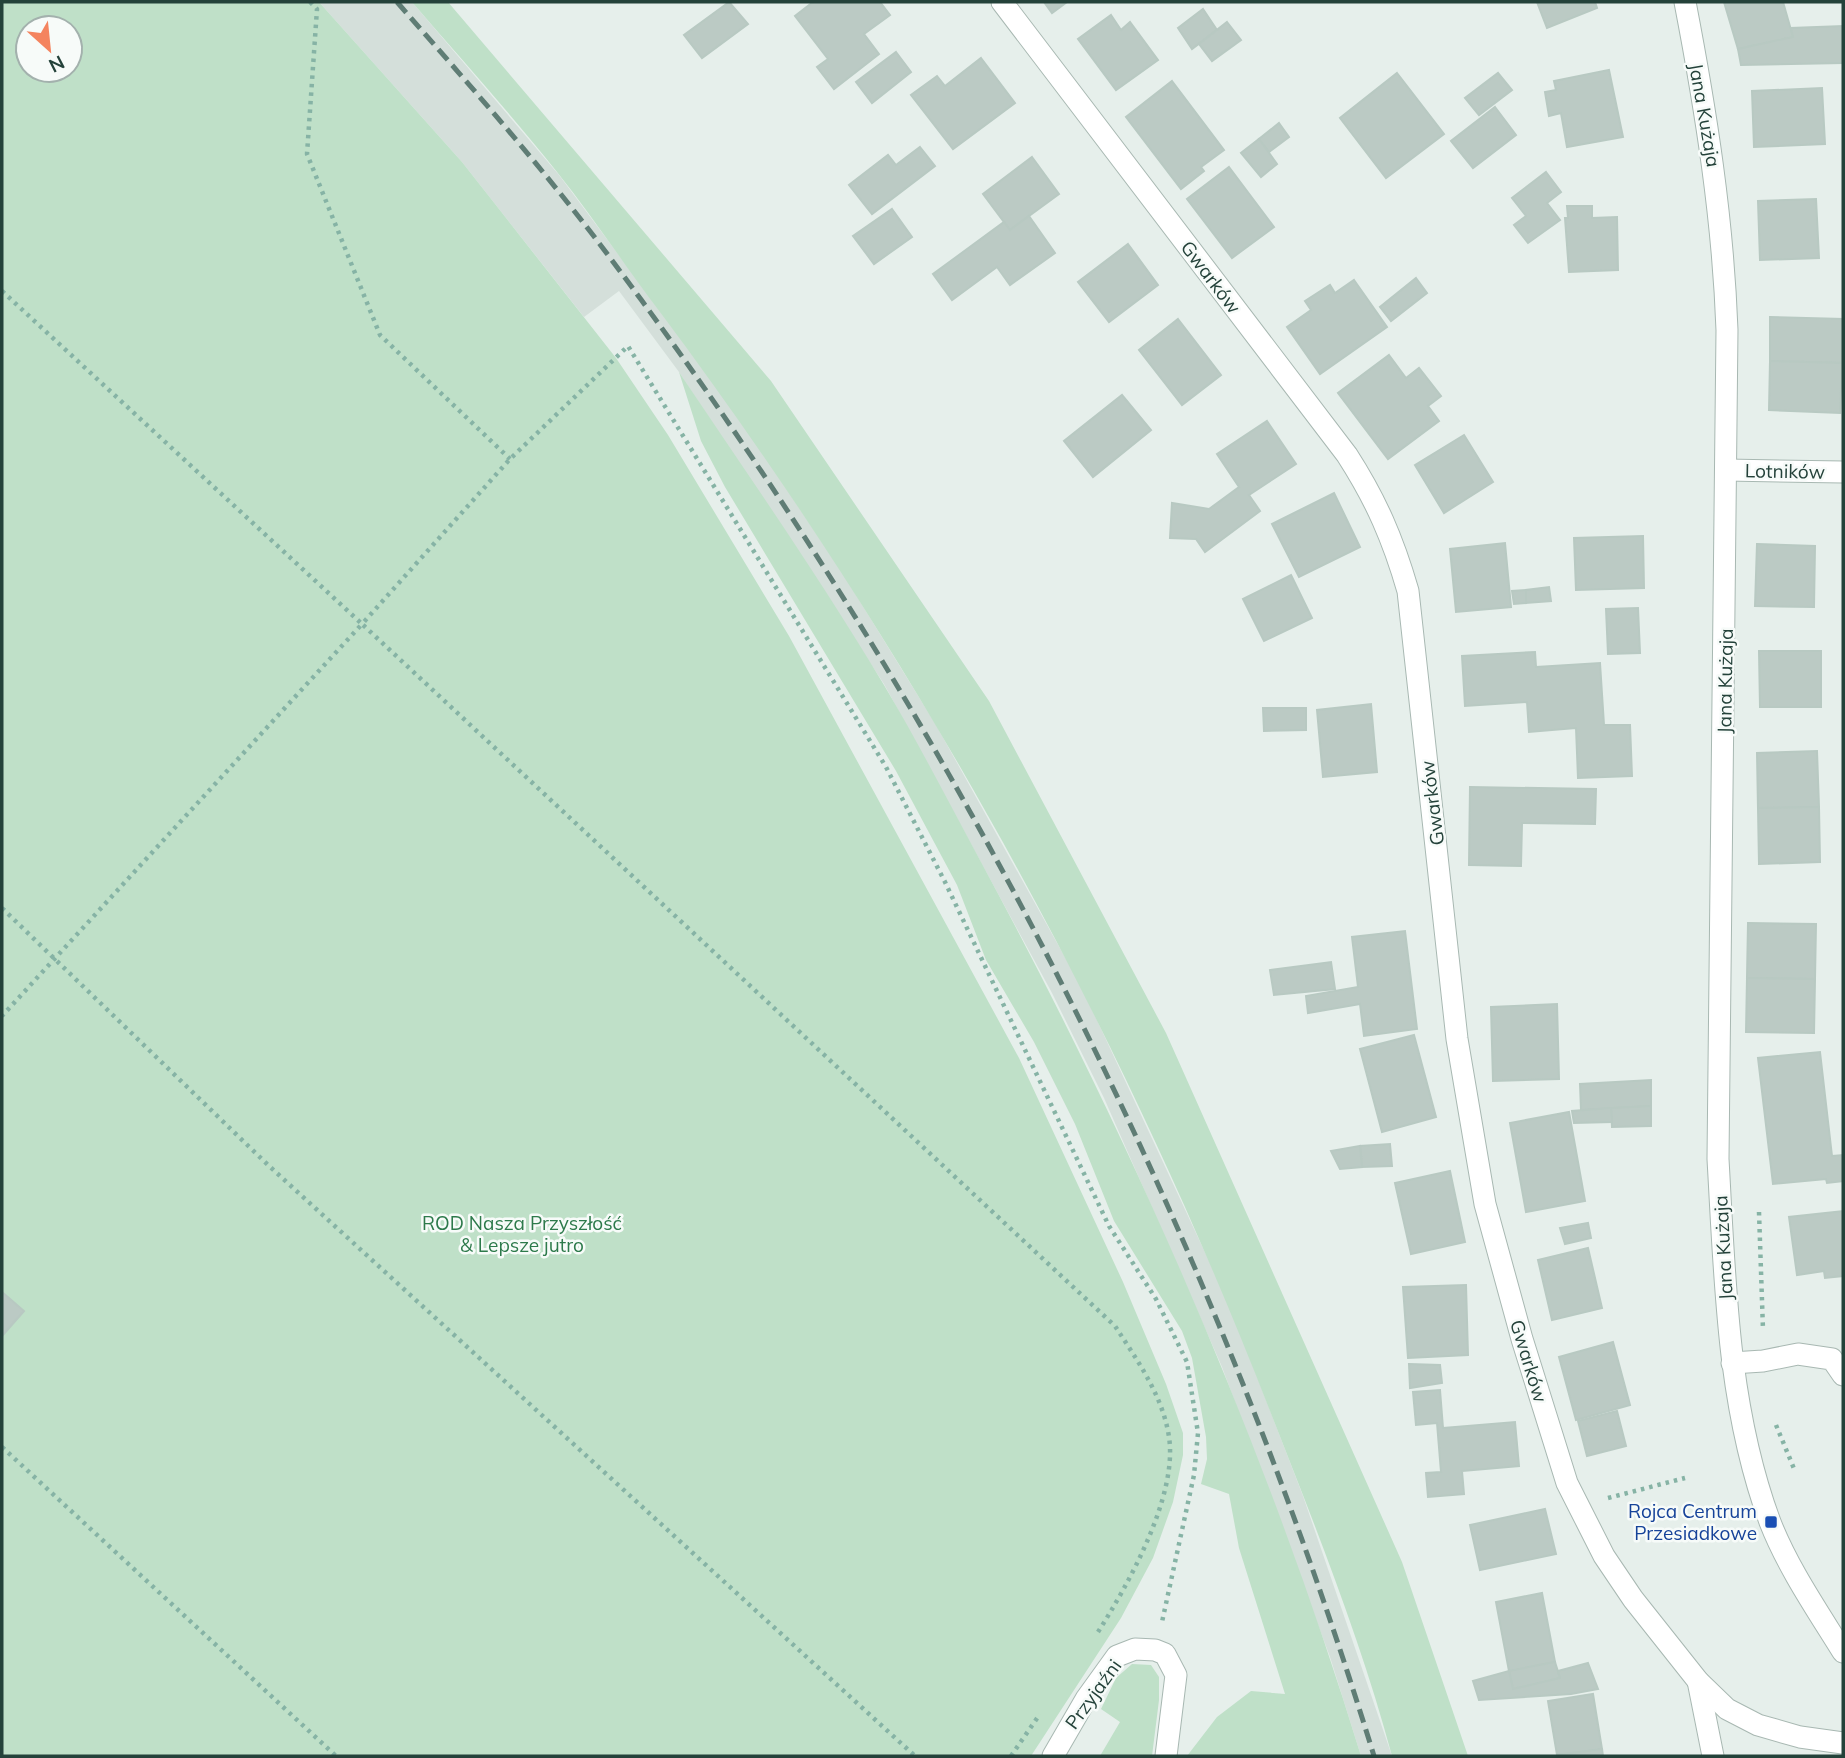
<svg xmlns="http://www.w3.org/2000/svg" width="1845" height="1758" font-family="Mulish,sans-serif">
<rect width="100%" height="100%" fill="#e6efeb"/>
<path fill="#d4dfda" d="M319,2H412L559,175L730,404L843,574L936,725L1082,988L1229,1304L1303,1496L1392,1756H1361L1330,1657L1222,1367L1104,1098L1052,993L884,684L679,372L619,291L584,317L462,162Z"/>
<g fill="#bfe0c8" fill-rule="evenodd">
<path d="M2,2H319L462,162L616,358L668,435L789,636L1019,1058L1123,1282L1166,1384L1183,1433V1455L1173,1502L1153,1558L1121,1618L1031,1756H2ZM28,28H70V70H28Z"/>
<path d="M412,2H448L771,381L989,701L1166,1033L1402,1562L1468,1756H1392C1361,1640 1314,1523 1270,1411C1118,1020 911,648 660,312C625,266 593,217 557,172C511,114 461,59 412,2Z"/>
<path d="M679,372C748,475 820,578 884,685C918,742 949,803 981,862C1135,1147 1266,1446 1361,1756H1187L1217,1717L1251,1691L1285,1694L1239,1548L1229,1494L1201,1484L1207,1459L1206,1437L1192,1358L1182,1331L1114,1221L1075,1124L1034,1042L986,960L957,885L896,771L725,487L701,441Z"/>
<path d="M1132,1664L1151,1665L1159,1677V1700L1152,1756H1100L1120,1722L1101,1709L1116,1678Z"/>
</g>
<g fill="#bbcac4" stroke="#b8c9c2" stroke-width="2">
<path d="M729,2L748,24L702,58L684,35Z"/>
<path d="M813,2H880L890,15L864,34L879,54L834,89L817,67L828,59L795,16Z"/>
<path d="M1044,2H1067L1052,13Z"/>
<path d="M1537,2H1595L1597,8L1547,28Z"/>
<path d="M1724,2H1783L1793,37L1738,49Z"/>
<path d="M1203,9L1217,30L1192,49L1178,28Z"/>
<path d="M1111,15L1121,30L1130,22L1158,60L1116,90L1078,39Z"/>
<path d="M1227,22L1241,40L1212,61L1199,44Z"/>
<path d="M1843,26V63L1741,65L1738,49L1793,37L1791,28Z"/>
<path d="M896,52L911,72L872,103L856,82Z"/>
<path d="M981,58L1015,103L953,149L911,95L937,76L945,86Z"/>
<path d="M1609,70L1623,137L1567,147L1561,113L1549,116L1545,92L1556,90L1554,81Z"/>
<path d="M1397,73L1444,134L1386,178L1340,118Z"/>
<path d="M1498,73L1512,90L1479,115L1465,98Z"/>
<path d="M1172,81L1224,150L1201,167L1204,171L1181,189L1126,117Z"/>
<path d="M1822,88L1825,144L1754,147L1752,91Z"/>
<path d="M1495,107L1516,135L1473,168L1451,141Z"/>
<path d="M1279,123L1289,137L1269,152L1259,139Z"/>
<path d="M1259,139L1277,164L1261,177L1241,153Z"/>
<path d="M920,147L935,166L872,214L849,185L888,155L896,165Z"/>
<path d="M1032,157L1059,194L1010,230L983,194Z"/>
<path d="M1229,167L1274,227L1232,258L1187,199Z"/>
<path d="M1546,172L1561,192L1547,203L1560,220L1528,243L1514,225L1526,216L1512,198Z"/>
<path d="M1816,199L1819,258L1760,260L1758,201Z"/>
<path d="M1567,206H1592V218L1617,217L1618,270L1569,272L1565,218H1568Z"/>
<path d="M892,209L912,237L874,264L853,236Z"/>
<path d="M1029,216L1055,253L1010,285L997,267L952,300L933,274L1004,222L1010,230Z"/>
<path d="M1128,244L1158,285L1109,322L1078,282Z"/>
<path d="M1416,278L1427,293L1391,321L1380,307Z"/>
<path d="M1354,280L1387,327L1320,374L1287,327L1311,310L1305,301L1330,285L1335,293Z"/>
<path d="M1770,317L1843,319L1842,363L1770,361Z"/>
<path d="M1178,319L1221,375L1182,405L1139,350Z"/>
<path d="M1389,355L1406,378L1419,368L1441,396L1428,406L1439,421L1388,459L1338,393Z"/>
<path d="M1770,361L1842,363L1840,413L1769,410Z"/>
<path d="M1122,395L1151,430L1093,477L1064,441Z"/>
<path d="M1267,421L1296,464L1249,495L1260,511L1205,552L1196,539L1170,538L1172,503L1209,509L1239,487L1217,454Z"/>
<path d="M1464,435L1493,482L1444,513L1415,465Z"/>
<path d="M1334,493L1360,547L1299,577L1272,524Z"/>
<path d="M1643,536L1644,588L1576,590L1574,538Z"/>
<path d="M1505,543L1511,607L1456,612L1450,549Z"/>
<path d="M1757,544L1815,546L1814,607L1755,606Z"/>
<path d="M1291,575L1312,618L1264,641L1243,599Z"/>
<path d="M1549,587L1551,601L1526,603V590Z"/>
<path d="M1526,590V603L1514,604L1512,591Z"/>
<path d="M1638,608L1640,653L1608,654L1606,609Z"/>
<path d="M1759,651H1821V707H1760Z"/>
<path d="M1535,652L1536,667L1600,663L1604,725H1630L1632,776L1578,778L1576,728L1529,732L1527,702L1465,706L1462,656Z"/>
<path d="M1371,704L1377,772L1323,777L1317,710Z"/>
<path d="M1263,708H1306V730L1264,731Z"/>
<path d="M1817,751L1819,807L1758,808L1757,753Z"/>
<path d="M1470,787L1596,789L1595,824L1522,823L1521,866L1469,865Z"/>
<path d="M1819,807L1820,862L1759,864L1758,808Z"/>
<path d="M1748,923L1816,924L1815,979L1747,978Z"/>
<path d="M1405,931L1417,1029L1364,1036L1360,1004L1308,1013L1306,996L1358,987L1352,937Z"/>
<path d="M1331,962L1335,989L1274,995L1270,970Z"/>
<path d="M1747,978L1815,979L1814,1033L1746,1032Z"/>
<path d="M1557,1004L1559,1079L1493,1081L1491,1007Z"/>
<path d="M1414,1035L1436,1117L1382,1132L1360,1049Z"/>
<path d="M1820,1052L1832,1156L1843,1155V1181L1827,1183L1826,1179L1773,1184L1758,1058Z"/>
<path d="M1651,1080V1106L1581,1110L1580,1084Z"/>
<path d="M1651,1106V1126L1612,1127L1611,1108Z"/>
<path d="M1611,1108L1612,1122L1574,1123L1572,1111Z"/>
<path d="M1569,1112L1585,1201L1526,1212L1510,1123Z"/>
<path d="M1390,1144L1392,1166L1362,1167L1360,1146Z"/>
<path d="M1360,1146L1362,1167L1340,1169L1331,1151Z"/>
<path d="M1450,1171L1465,1242L1411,1254L1395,1183Z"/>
<path d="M1843,1211V1276L1825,1278L1824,1271L1797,1275L1789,1217Z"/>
<path d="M1588,1223L1591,1238L1565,1244L1560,1228Z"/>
<path d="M1588,1248L1602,1308L1552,1320L1538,1260Z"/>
<path d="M1466,1285L1468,1355L1408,1358L1403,1287Z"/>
<path d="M2,1292L24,1311L2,1336Z"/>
<path d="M1613,1342L1630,1405L1576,1420L1559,1357Z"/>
<path d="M1409,1364L1440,1365L1442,1383L1410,1388Z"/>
<path d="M1440,1390L1443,1428L1515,1422L1519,1466L1462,1471L1464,1494L1428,1497L1426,1473L1441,1472L1437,1423L1416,1425L1413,1392Z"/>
<path d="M1617,1411L1626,1446L1587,1456L1578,1421Z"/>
<path d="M1545,1509L1556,1554L1480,1570L1470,1525Z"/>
<path d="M1542,1593L1555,1662L1509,1671L1496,1602Z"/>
<path d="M1555,1662L1560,1678L1513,1689L1509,1671Z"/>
<path d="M1588,1663L1598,1689L1571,1694L1479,1700L1473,1681L1509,1671L1513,1689L1560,1678L1558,1671Z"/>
<path d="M1593,1694L1602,1749L1557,1755L1548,1701Z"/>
<path d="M1602,1749L1603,1756L1557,1755Z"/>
</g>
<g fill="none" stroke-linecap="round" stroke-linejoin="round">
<defs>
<g id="minor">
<path d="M1002,2L1347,455C1376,500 1393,539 1408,591L1457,1039L1485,1204L1522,1339L1567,1483L1604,1556L1633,1599L1698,1681L1727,1709L1758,1725L1800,1737L1843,1743"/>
<path d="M1685,2C1706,111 1723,219 1727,330L1718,1159C1725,1280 1727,1406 1770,1522C1788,1568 1817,1610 1843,1652"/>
<path d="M1726,470L1843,472"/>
<path d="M1732,1363L1763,1361L1798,1354L1832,1359L1843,1375"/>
<path d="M1698,1681L1713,1756"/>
<path d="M1053,1756L1086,1699L1117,1656L1135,1649L1155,1650L1165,1654L1176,1675L1166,1756"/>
</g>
</defs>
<use href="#minor" stroke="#a8b8b2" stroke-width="23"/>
<g stroke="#86b3a5" stroke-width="4.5" stroke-dasharray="3.5 5" stroke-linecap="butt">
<path d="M310,2L317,9L307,154L380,335L510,459"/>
<path d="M2,291L362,624L2,1016"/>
<path d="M2,908L268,1165L915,1756"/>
<path d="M1759,1212L1763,1330"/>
<path d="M1776,1425L1795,1471"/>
<path d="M2,1447L336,1756"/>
<path d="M1608,1498L1685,1478"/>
<path d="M1098,1632C1128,1585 1178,1496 1169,1437C1163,1396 1137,1360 1115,1326L362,624L510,459L628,346L886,767L945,882L1109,1226L1156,1299L1187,1362L1198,1433L1194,1475L1162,1622"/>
<path d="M1011,1756L1040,1714"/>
</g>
<use href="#minor" stroke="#fff" stroke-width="21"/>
<path stroke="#5f7d75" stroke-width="5" stroke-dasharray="14 7" stroke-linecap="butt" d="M397,2C466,81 536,160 599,243C942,698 1207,1211 1374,1756"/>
</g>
<rect fill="#1a4fb4" stroke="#f7fbf9" stroke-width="2.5" x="1764" y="1515" width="14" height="14" rx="3.5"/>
<g text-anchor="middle" stroke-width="5" stroke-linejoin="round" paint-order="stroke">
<g font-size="19" fill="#24423a" stroke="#f7fbf9">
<text transform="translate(1705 115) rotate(80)" y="7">Jana Kużaja</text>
<text transform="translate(1211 277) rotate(53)" y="7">Gwarków</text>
<text transform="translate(1785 471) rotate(1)" y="7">Lotników</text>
<text transform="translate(1725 681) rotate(-89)" y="7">Jana Kużaja</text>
<text transform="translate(1432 803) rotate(-97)" y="7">Gwarków</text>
<text transform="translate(1723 1248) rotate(-93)" y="7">Jana Kużaja</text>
<text transform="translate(1529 1361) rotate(73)" y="7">Gwarków</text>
<text transform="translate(1093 1694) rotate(-54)" y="7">Przyjaźni</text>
</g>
<g font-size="19" fill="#2d7a4b" stroke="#f7fbf9">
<text x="522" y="1230">ROD Nasza Przyszłość<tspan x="522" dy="22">&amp; Lepsze jutro</tspan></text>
</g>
<g font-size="19" fill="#164399" stroke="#f7fbf9" text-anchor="end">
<text x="1757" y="1518">Rojca Centrum<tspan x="1757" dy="22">Przesiadkowe</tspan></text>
</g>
</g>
<rect width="1845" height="1758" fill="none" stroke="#24423a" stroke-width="7"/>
<g transform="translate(49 49) rotate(153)"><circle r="33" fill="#f7fbf9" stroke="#a3b1ad" stroke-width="2"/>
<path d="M0-5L12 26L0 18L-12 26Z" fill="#f4845f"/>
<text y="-10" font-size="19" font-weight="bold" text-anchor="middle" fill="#24423a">N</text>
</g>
</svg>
